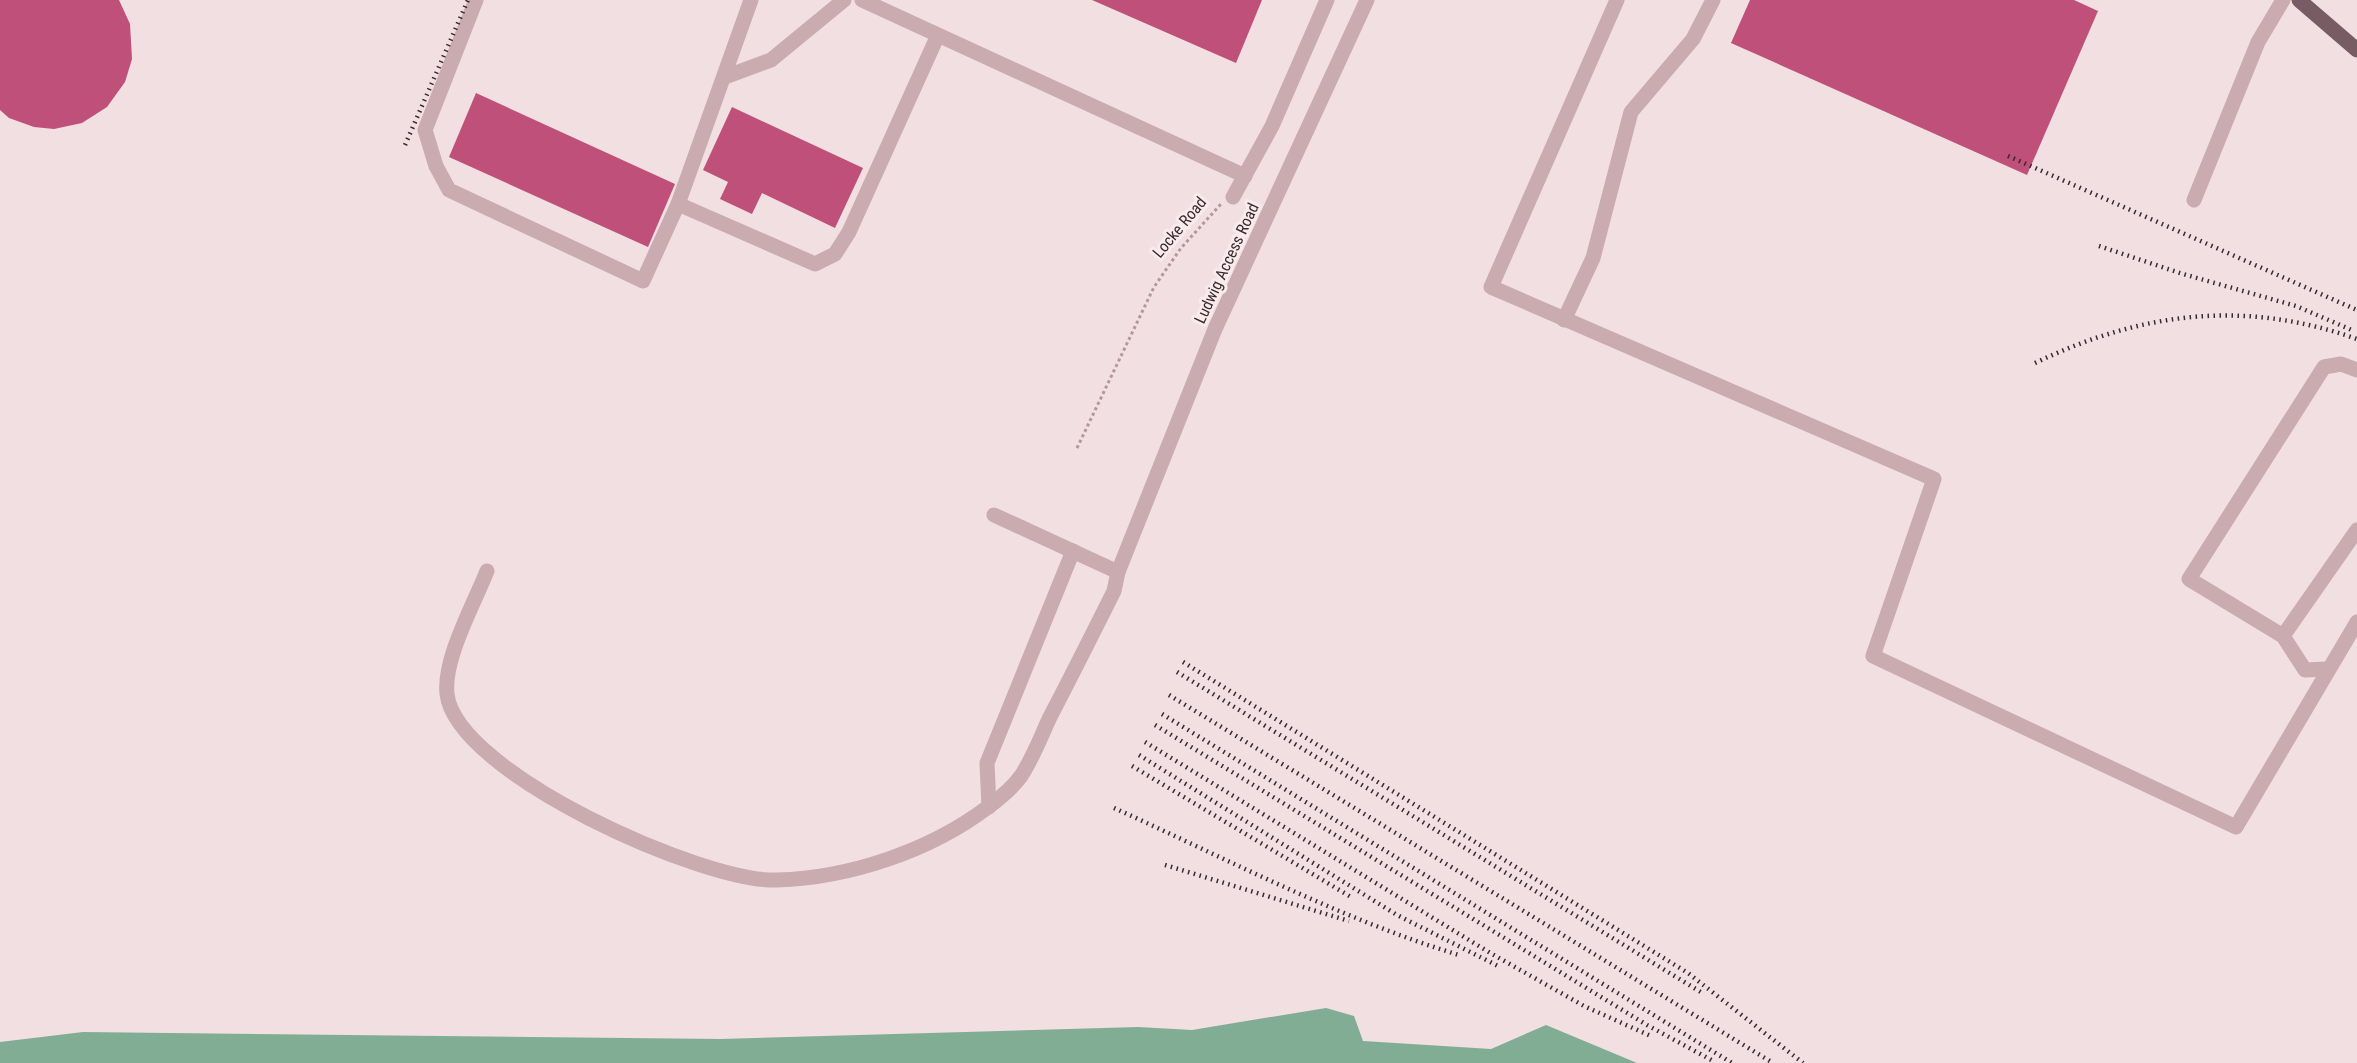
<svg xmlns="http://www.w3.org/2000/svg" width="2357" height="1063" font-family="'Roboto Condensed',sans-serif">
<rect width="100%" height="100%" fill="#f1dfe1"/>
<path fill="#80ad93" d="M1326,1008L1354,1016L1363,1041L1491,1049L1546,1025L1637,1063H0V1042L83,1032L721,1039L1138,1027L1192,1030Z"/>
<g fill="#bf5079">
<path d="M0,0H119L130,24L132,59L125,82L107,107L82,123L54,129L34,127L9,118L0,110Z"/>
<path d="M1092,0H1262L1236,63Z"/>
<path d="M1750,0H2074L2098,11L2027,175L1731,43Z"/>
<path d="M476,93L675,184L648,247L449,157Z"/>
<path d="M732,107L863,168L835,228L762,193L752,214L720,199L728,182L703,170Z"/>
</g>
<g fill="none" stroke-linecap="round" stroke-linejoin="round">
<path stroke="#b5969b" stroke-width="3" stroke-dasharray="3 3" stroke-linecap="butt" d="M1077,448L1154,287L1181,248L1221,204"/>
<g stroke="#c9abb0" stroke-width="15">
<path d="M476,0L425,130L436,166L449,190L643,281L678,204"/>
<path d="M751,0L678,204L815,264L835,254L849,232L938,35"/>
<path d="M862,0L1245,176"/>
<path d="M1617,0L1491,287L1934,479L1873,656L2236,827L2357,622"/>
<path d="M725,77L771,60L844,0"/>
<path d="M1233,197L1272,126L1327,0"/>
<path d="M2194,200L2258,42L2283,0"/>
<path d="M1564,320L1593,258L1631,112L1693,39L1713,0"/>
<path d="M994,515L1118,572L1215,329L1367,0"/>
<path d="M487,571C474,604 443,659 447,694C456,773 704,883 777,880C849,878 930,851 988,807C999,799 1013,787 1021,776C1033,758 1041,736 1050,717C1072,675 1093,633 1114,591L1118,572"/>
<path d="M2283,636L2357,530"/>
<path d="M2327,669L2305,670L2283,636L2189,579L2324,367L2341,364L2357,370"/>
<path d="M989,807L987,763L1073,551"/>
</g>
<path stroke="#785c64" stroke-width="15" d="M2299,0L2357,50"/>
<g stroke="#372a2e" stroke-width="4.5" stroke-dasharray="1.5 4.5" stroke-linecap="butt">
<path d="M405,145L468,0"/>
<path d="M2008,156L2357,310"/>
<path d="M2099,246L2183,274L2296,306L2354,331"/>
<path d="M2035,363C2142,312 2244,299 2357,339"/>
<path d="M1183,662L1688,973L1803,1063"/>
<path d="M1177,672L1704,994"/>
<path d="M1169,695L1773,1063"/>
<path d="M1162,714L1732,1063"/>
<path d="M1155,725L1647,1025L1715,1062"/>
<path d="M1145,742L1492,954L1584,1006L1653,1037"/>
<path d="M1139,755L1397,915L1498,966"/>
<path d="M1132,766L1351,897"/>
<path d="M1114,808C1225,858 1343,920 1459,955"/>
<path d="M1165,865L1349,921"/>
</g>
</g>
<g text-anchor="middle" stroke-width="6" stroke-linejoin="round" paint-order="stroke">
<g font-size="16" fill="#372a2e" stroke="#f9ebec">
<text transform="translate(1179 227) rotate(-50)" y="6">Locke Road</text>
<text transform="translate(1226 263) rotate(-65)" y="6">Ludwig Access Road</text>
</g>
</g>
</svg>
